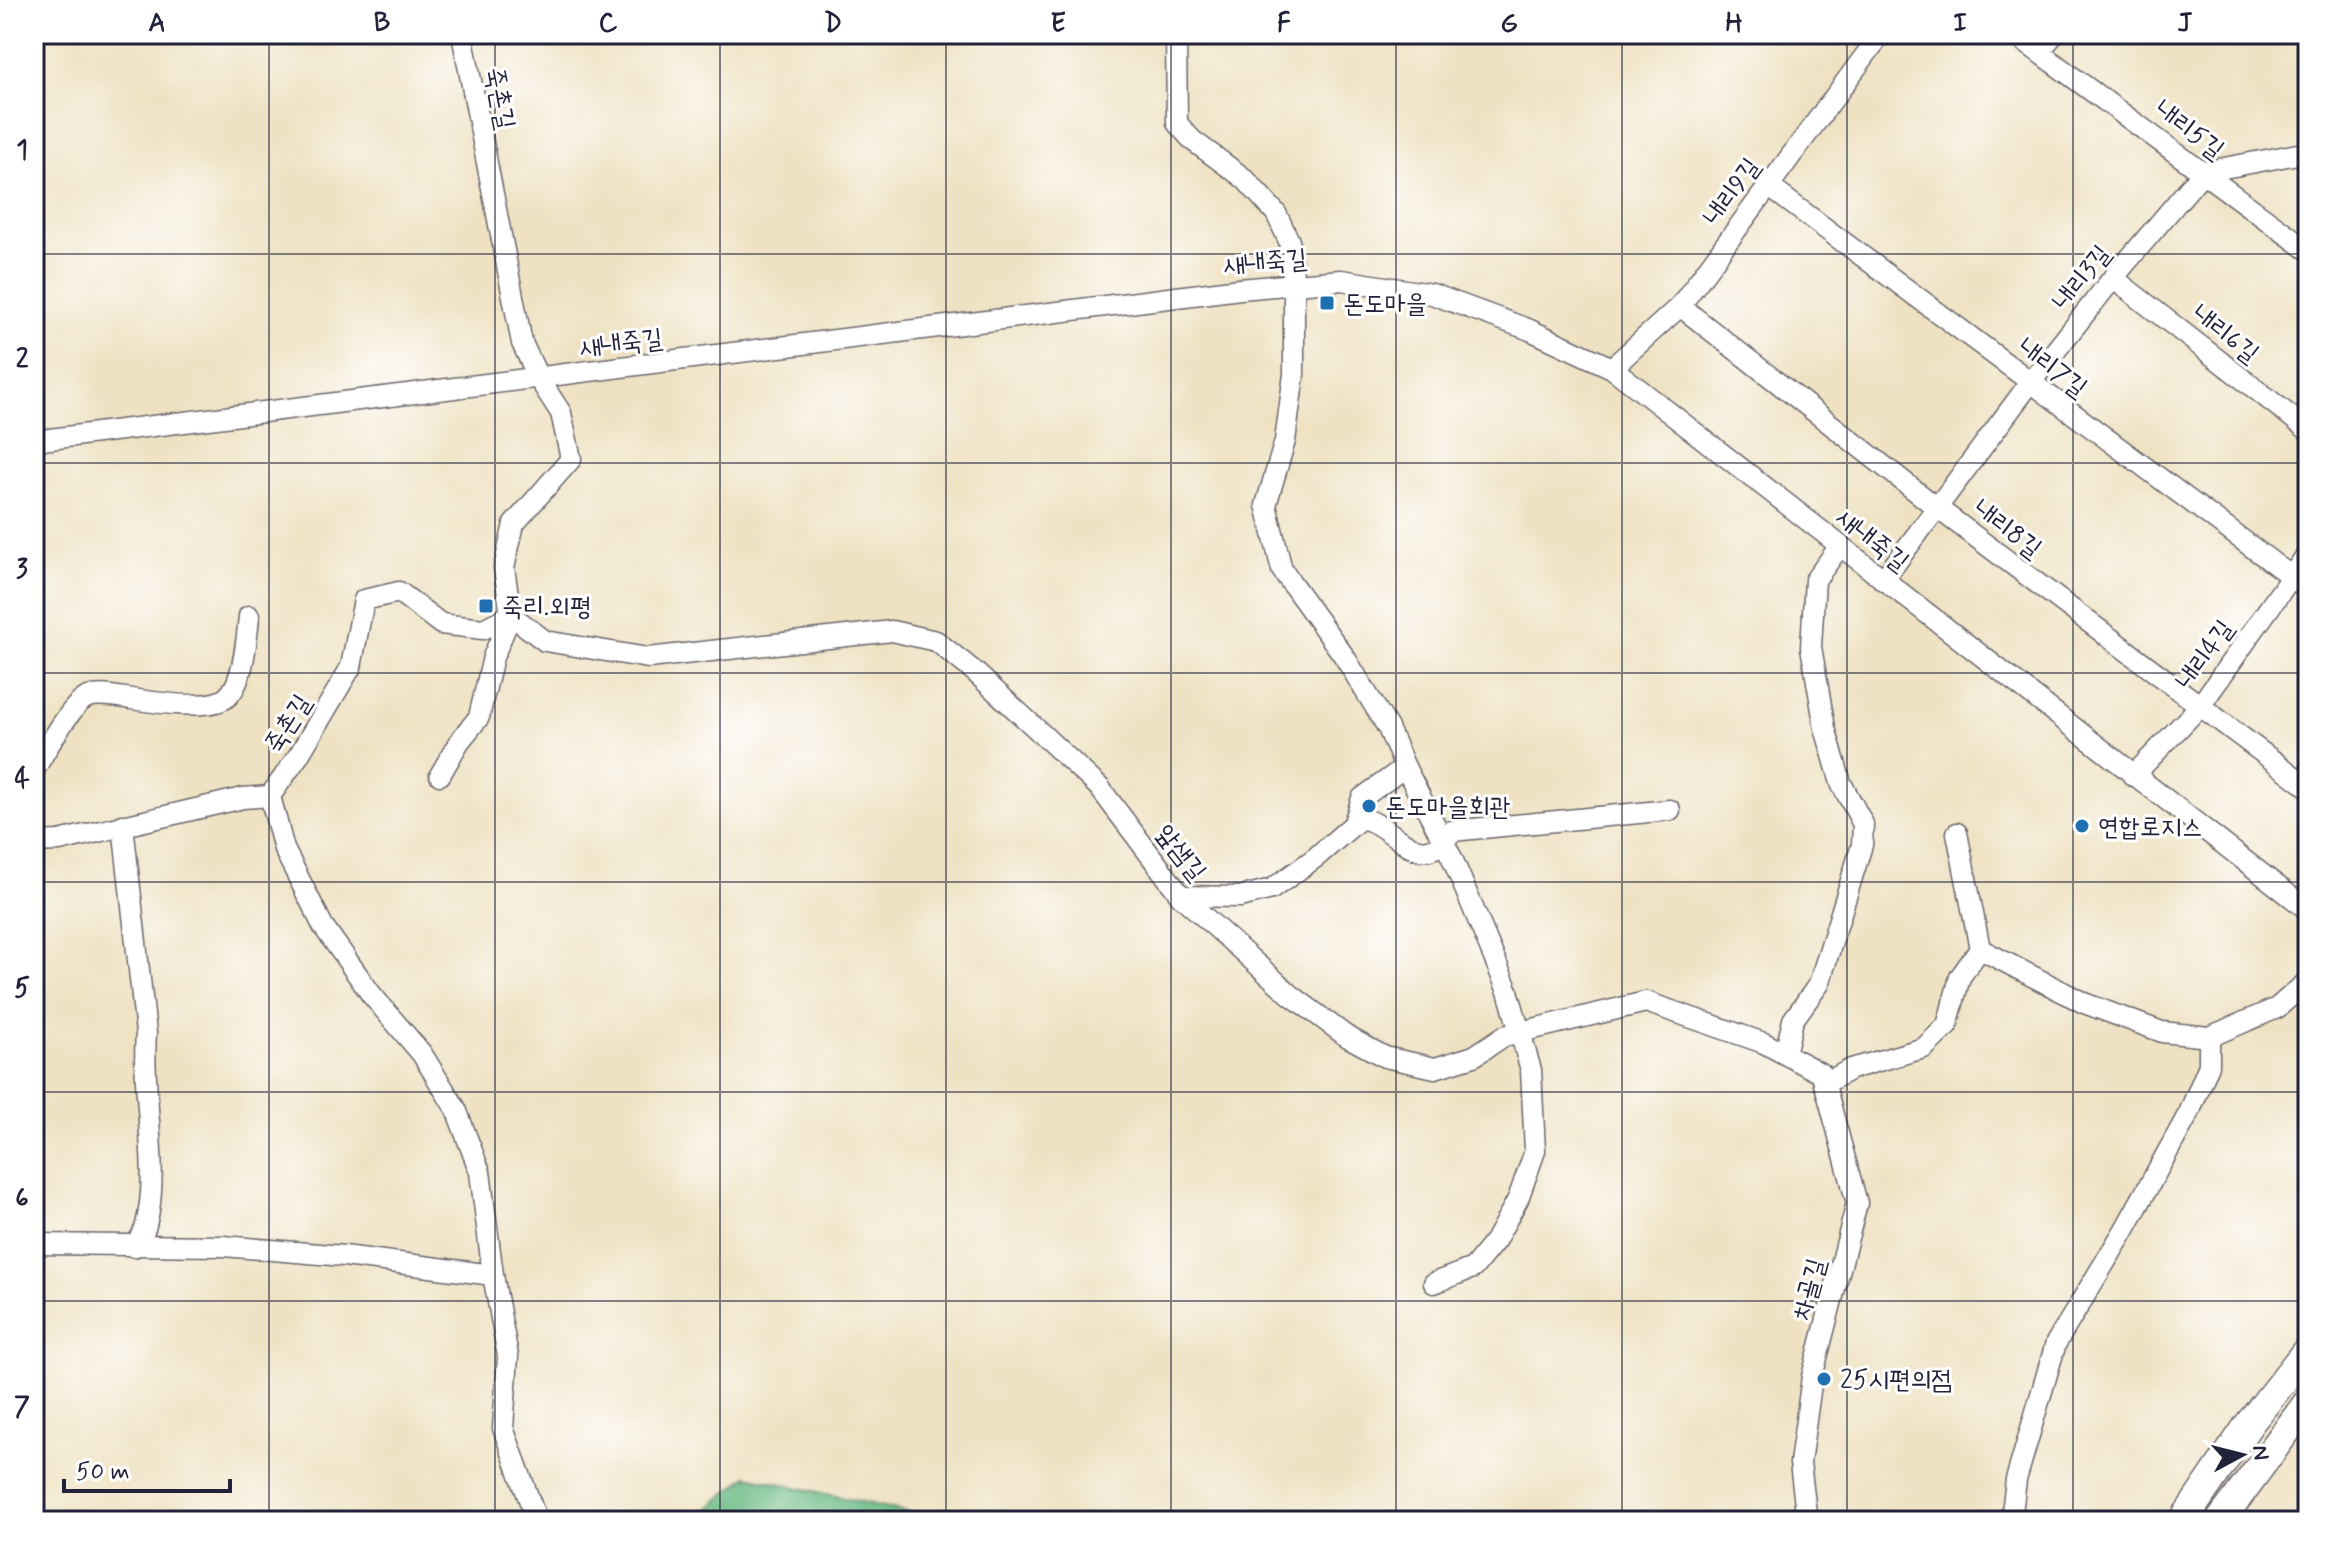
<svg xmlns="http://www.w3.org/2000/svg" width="2342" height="1555" font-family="Mynerve,'Poor Story',sans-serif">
<rect width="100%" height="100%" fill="#fff"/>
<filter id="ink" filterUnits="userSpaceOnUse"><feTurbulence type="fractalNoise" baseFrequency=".0125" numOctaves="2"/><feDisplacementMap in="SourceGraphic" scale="16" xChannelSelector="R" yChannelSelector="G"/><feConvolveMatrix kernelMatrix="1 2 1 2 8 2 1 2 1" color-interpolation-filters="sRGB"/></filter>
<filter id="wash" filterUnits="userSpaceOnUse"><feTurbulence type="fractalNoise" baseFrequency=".006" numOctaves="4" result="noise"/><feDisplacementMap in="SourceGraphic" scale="32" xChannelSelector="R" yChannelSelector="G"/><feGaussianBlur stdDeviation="1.8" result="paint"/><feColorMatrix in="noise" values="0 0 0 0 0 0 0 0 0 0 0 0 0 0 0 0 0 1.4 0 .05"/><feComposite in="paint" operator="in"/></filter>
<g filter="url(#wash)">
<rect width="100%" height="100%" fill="#efe2c3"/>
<path fill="#6cba84" stroke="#476e60" stroke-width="2" d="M747,1476L946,1521H693Z"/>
</g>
<g filter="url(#ink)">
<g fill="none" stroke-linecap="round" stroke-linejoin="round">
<defs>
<g id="street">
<path d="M462,34L522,343L539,379L561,413L571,459L514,524L504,568L511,615L545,641L648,658L892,631L936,641L975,672L1099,787L1181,896L1291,995L1346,1036L1385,1057L1435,1068L1474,1056L1504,1036L1646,1002L1764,1043L1822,1074L1857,1203L1812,1377L1800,1463L1807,1521"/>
<path d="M1176,34L1177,123L1192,140L1245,179L1276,213L1289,241L1294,284V374L1285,441L1266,505L1282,570L1344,656L1388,728L1405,767L1452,858L1508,991L1531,1070L1535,1151L1518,1199L1495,1241L1473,1268L1434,1283"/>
<path d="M2014,34L2308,250"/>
<path d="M2040,51L2054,34"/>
<path d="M1767,185L2308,589"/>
<path d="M2113,278L2308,430"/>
<path d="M1680,306L1936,507L2308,787"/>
<path d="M1612,368L1680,306L1881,34"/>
<path d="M34,441L1240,289L1341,280L1432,294L1530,330L1612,368L2308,910"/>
<path d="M1883,580L2030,383L2113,278L2203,172L2308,152"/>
<path d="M34,770C45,753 70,704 88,697C101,693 118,697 131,699C151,702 211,711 227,697C244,683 247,636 249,616"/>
<path d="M2133,776L2200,706L2308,553"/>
<path d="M270,796L284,849L323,926L371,994L422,1054L456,1109L480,1172L493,1275L508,1356L503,1428L537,1521"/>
<path d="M1355,819C1360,819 1364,819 1368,820C1399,831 1421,876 1452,831L1670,810"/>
<path d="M123,825L146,1033C141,1095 161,1167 146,1225C144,1233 139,1240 134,1247"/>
<path d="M1957,833L1980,949L2084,1003L2162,1032L2209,1037L2277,1008L2308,981"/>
<path d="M34,842L59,841L243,798L270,796L299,755L351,667L364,600L399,592L441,624L483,629L511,615L493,657L479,717L459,742L440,775"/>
<path d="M1181,896L1240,897L1272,889L1315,858L1354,824L1362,798L1405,767"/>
<path d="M1785,1054L1793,1020L1819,984L1862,845L1863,824L1841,783L1825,728L1811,647L1815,580L1840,546"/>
<path d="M1824,1084L1851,1069L1924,1048L1947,1026L1960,977L1980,949"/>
<path d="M34,1244L223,1246L344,1256L493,1275"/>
<path d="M2011,1521L2016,1480L2056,1343L2124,1231L2189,1113L2209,1065V1037"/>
</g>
<g id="secondary">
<path d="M2183,1521L2249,1424L2308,1349"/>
<path d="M2220,1521L2308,1402"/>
</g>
</defs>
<use href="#street" stroke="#6a656b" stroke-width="23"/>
<use href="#secondary" stroke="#6a656b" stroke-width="31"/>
<use href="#street" stroke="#fff" stroke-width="20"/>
<use href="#secondary" stroke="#fff" stroke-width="28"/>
</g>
</g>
<path fill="none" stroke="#22223b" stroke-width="2" stroke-opacity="0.55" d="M269,34V1521M495,34V1521M720,34V1521M946,34V1521M1171,34V1521M1396,34V1521M1622,34V1521M1847,34V1521M2073,34V1521M34,254H2308M34,463H2308M34,673H2308M34,882H2308M34,1092H2308M34,1301H2308"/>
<g fill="#1f6fb2" stroke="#fff" stroke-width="3">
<rect x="1319" y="295" width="16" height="16" rx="4"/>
<rect x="478" y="598" width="16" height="16" rx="4"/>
<circle cx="1369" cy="806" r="8"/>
<circle cx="2082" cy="826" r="8"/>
<circle cx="1824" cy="1379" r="8"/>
</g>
<g text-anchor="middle" stroke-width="6" stroke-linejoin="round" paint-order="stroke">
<g font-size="26" fill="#22223b" stroke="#fff">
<text transform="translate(501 98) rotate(79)" y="9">죽촌길</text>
<text transform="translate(2190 129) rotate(37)" y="9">내리5길</text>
<text transform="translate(1731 191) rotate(-54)" y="9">내리9길</text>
<text transform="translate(1265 261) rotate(-5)" y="9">새내죽길</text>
<text transform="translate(2081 277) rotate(-51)" y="9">내리3길</text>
<text transform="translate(2226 333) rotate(38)" y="9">내리6길</text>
<text transform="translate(621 342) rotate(-7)" y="9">새내죽길</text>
<text transform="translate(2053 367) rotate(37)" y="9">내리7길</text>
<text transform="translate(2008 528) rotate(37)" y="9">내리8길</text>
<text transform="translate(1873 539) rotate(38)" y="9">새내죽길</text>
<text transform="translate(2204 654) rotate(-54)" y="9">내리4길</text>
<text transform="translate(287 723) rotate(-58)" y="9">죽촌길</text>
<text transform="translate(1182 852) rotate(52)" y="9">앞샘길</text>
<text transform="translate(1808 1289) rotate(-75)" y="9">차골길</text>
</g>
<g font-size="26" fill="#22223b" stroke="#fff" text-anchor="start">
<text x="1343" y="312">돈도마을</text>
<text x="502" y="615">죽리.외평</text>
<text x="1385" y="815">돈도마을회관</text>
<text x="2098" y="835">연합로지스</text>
<text x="1840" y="1388">25시편의점</text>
</g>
</g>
<rect width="2342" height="1555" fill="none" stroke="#fff" stroke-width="88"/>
<g transform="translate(2242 1455) rotate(83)" stroke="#ffffff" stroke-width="6" paint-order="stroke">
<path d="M0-6L14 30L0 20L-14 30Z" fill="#22223b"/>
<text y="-12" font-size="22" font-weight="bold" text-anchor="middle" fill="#22223b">N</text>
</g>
<path d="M64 1479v12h166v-12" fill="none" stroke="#22223b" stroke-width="4"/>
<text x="76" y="1479" font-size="24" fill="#22223b" stroke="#ffffff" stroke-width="6" paint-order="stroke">50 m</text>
<rect x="44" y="44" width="2254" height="1467" fill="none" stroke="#22223b" stroke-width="3"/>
<g font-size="26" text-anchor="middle" font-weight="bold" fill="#22223b">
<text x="157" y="31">A</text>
<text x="382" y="31">B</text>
<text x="608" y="31">C</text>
<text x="833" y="31">D</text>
<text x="1058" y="31">E</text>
<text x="1284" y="31">F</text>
<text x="1509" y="31">G</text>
<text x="1734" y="31">H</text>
<text x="1960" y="31">I</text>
<text x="2185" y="31">J</text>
<text x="22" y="158">1</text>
<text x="22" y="367">2</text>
<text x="22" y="577">3</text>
<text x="22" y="787">4</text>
<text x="22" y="996">5</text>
<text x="22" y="1206">6</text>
<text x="22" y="1415">7</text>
</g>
</svg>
